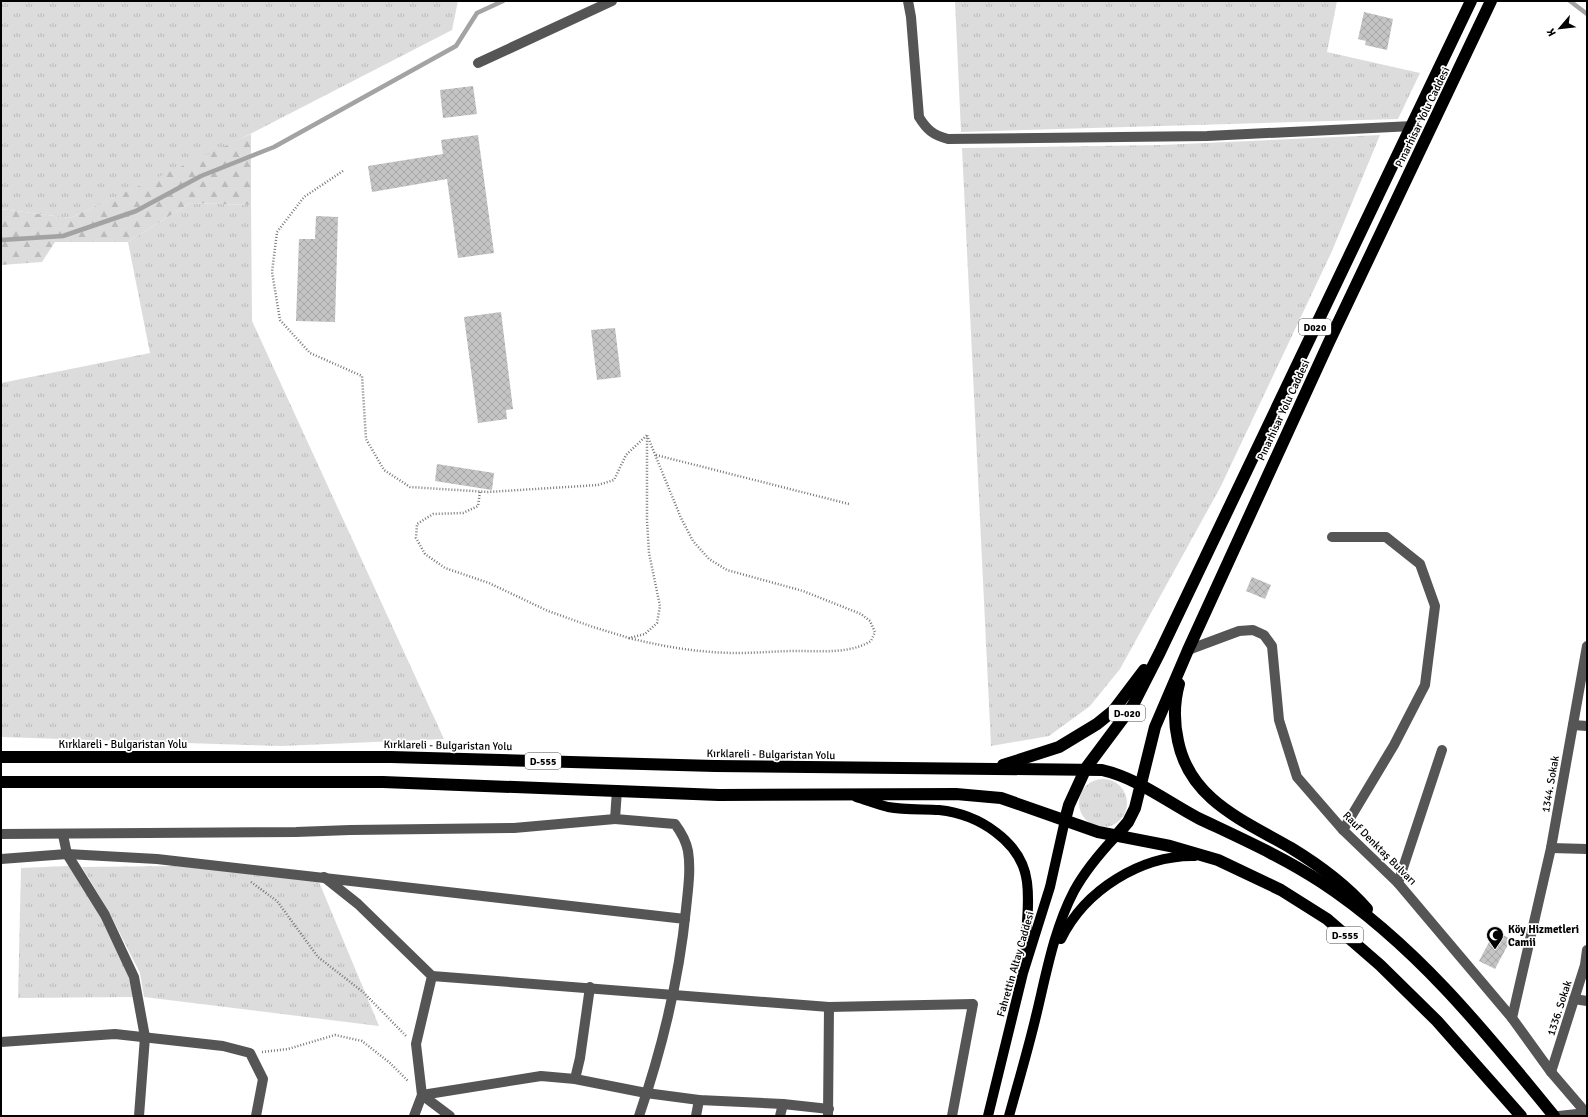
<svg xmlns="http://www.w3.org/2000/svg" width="1588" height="1117" font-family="Signika,sans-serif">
<defs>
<pattern id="grass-tufts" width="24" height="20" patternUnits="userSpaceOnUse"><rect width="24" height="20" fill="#dcdcdc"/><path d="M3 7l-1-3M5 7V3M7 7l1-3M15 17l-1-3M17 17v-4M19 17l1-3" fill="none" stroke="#bbb"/></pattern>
<pattern id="forest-firs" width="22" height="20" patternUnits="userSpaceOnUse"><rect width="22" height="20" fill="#dcdcdc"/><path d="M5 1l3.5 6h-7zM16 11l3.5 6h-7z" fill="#bbb"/></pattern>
<pattern id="building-cross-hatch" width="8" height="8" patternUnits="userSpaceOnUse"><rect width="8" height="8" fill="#c4c4c4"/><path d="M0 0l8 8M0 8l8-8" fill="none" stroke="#a7a7a7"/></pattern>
</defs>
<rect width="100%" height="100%" fill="#fff"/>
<g fill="url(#grass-tufts)">
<path d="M1,1H458L452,30L219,150L70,218L1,209Z"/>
<path d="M955,1H1337L1327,52L1420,73L1398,119L961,132Z"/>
<path d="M1380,135L1332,251L1221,486L1120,669L1090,706L1049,736L991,746L962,148L1161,145Z"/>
<path d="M190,203L251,205L252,321L444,739L281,746L1,737V383L150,353L128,242Z"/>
<circle cx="1103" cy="803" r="24"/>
<path d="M69,866C95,906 124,949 134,997L18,998L21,868Z"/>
<path d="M179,866L319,882L379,1026L144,997L140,973L109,912L82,867Z"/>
</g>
<path fill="url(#forest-firs)" d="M251,134V205L190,203L128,242H55L42,262L1,265V209L70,218Z"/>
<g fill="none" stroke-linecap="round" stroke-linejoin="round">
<g stroke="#a3a3a3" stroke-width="4.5">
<path d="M1570,1L1587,14"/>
<path d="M1,240L63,236L136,211L201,176L274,147L456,46L477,13L503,1"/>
</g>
</g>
<g fill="url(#building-cross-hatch)">
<path d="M1364,12L1393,19L1387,50L1365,45L1366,41L1358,39Z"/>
<path d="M473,86L477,114L443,118L440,90Z"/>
<path d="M478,135L494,253L458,258L447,179L372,192L368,166L443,154L441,140Z"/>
<path d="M316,216L338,217L335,322L296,321L299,239H315Z"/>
<path d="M501,312L513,409L506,410L507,419L478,423L464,317Z"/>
<path d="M615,328L621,377L597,380L591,330Z"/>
<path d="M437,464L494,473L492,490L435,481Z"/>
<path d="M1252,577L1271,585L1265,599L1246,591Z"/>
<path d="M1495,931L1511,939L1495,969L1479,961Z"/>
</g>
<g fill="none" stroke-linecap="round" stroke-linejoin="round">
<g stroke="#777" stroke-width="2.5" stroke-dasharray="1 2" stroke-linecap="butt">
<path d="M343,171L304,197L277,232L272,272L280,320L310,353L362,376L366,439L384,470L410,487L488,492L598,485L614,480L626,455L647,435"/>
<path d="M656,455L849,504"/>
<path d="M480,492L478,506L463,513L433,514L417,524L416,538L425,554L445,568L489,583L548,611L593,627L629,638L645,634L657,623L660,606L649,553L647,521V437"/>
<path d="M629,638C665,647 701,653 738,653C758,653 777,651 797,651C821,651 850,654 871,641L875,632L870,621L861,614L803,591L727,570L709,559L693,541L681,518L647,435"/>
<path d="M251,882L277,901L318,957L363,992L407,1037"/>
<path d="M262,1052L288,1049L335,1035L362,1041L390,1063L408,1081"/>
</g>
<g stroke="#555" stroke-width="10">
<path d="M908,1L911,17L919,117C927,130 933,135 948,139L1207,136L1413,126"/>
<path d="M478,63L612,1"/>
<path d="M1332,537H1386L1420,564L1435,606L1425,685L1394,745L1343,830"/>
<path d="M1188,650L1239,631L1253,630L1264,635L1272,646L1279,720L1297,777L1343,830L1398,883L1512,1018L1551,1072L1587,1114"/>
<path d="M1573,725L1587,726"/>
<path d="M617,790L615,819L675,824C681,832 686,841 688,851C691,870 688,889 686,909C679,980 662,1049 639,1116"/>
<path d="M1,834L296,832L350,830L514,828L615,819"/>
<path d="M63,835L67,854L105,915L134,977L145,1037L139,1116"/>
<path d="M1551,848L1587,849"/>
<path d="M1,859L67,854L157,859L685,919"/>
<path d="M324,877L358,904L432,976L416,1044L422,1095L450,1116"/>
<path d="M1398,883L1442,750"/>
<path d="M432,976L829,1007L973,1004L952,1116"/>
<path d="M1574,999L1587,1001"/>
<path d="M1512,1018L1551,848L1587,646"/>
<path d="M1,1042L115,1034L223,1046L250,1053L263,1079L256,1116"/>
<path d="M1551,1072L1585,965L1587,950"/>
<path d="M575,1079L580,1058L590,987"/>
<path d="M414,1116L422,1095L541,1076L575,1079L646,1093L699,1100L783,1104L829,1109"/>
<path d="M696,1116L699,1100"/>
<path d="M780,1116L783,1104"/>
<path d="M828,1116L829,1007"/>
<path d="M1559,1116L1586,1113"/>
</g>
<g stroke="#000" stroke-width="10">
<path d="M856,797C866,800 877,804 888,807C904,810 923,809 939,810C978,814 1022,841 1027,882C1030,906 1026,931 1024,955"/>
<path d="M1061,939C1085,890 1141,855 1195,856"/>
<path d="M988,1116L1023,973L1050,887L1065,820"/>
<path d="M1009,1116C1018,1083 1028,1050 1036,1016C1046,975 1054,929 1074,891C1085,871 1100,853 1116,836"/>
</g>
<g stroke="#000" stroke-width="12">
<path d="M1179,684C1174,702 1174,723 1178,741C1190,800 1243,820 1291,848C1319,865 1345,884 1367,909"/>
<path d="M1,757H391L715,766L1102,770C1137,778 1166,801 1198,818C1240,838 1283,857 1321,882C1414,943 1485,1031 1554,1116"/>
<path d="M1003,765L1059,747L1097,724L1113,711L1144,670"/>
<path d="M1,782H383L719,795L956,794L1001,798L1098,832L1170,846L1218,860L1281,890L1327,919L1380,965L1437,1021L1521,1116"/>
<path d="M1065,820L1069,805L1086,768L1133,705L1160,652L1471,1"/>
<path d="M1116,836L1128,822L1135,808L1155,727L1188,650L1329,342L1491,1"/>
</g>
</g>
<defs>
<symbol id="mosque-pin" viewBox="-11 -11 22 30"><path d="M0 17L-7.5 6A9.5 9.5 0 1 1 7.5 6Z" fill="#000" stroke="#fff"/><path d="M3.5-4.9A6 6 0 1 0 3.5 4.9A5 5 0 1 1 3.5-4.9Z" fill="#fff"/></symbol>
</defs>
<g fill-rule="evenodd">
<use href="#mosque-pin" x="1485" y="925" width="20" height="27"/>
</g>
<g text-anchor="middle" stroke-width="3.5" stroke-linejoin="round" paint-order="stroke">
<g fill="#fff" stroke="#4c4c4c" stroke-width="1">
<rect x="1299" y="319" width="32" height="16" rx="3"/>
<rect x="1109" y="705" width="36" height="16" rx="3"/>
<rect x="525" y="753" width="36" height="16" rx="3"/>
<rect x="1327" y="927" width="36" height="16" rx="3"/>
</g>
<g font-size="10" font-weight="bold" fill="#000">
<text x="1315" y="331">D020</text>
<text x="1127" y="717">D-020</text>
<text x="543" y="765">D-555</text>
<text x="1345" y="939">D-555</text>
</g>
<g font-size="11" fill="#000" stroke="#fff">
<text transform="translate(1422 117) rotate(-64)" y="4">Pınarhisar Yolu Caddesi</text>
<text transform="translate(1283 410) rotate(-65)" y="4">Pınarhisar Yolu Caddesi</text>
<text x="123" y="748">Kırklareli - Bulgaristan Yolu</text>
<text transform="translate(448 745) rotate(1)" y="4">Kırklareli - Bulgaristan Yolu</text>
<text transform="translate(771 754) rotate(1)" y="4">Kırklareli - Bulgaristan Yolu</text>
<text transform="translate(1550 784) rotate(-80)" y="4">1344. Sokak</text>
<text transform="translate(1380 848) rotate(45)" y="4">Rauf Denktaş Bulvarı</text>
<text transform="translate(1015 964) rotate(-74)" y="4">Fahrettin Altay Caddesi</text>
<text transform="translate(1559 1008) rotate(-72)" y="4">1336. Sokak</text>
</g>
<g font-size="11" font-weight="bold" fill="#000" stroke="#fff" text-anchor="start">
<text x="1508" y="933">Köy Hizmetleri<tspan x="1508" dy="13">Camii</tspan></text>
</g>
</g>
<rect width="1588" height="1117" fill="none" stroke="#000000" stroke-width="4"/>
<g transform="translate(1560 28) rotate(242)" stroke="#ffffff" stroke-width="3" paint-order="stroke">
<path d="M0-3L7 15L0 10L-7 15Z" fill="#000000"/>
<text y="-6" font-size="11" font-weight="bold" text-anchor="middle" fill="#000000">K</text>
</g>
</svg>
